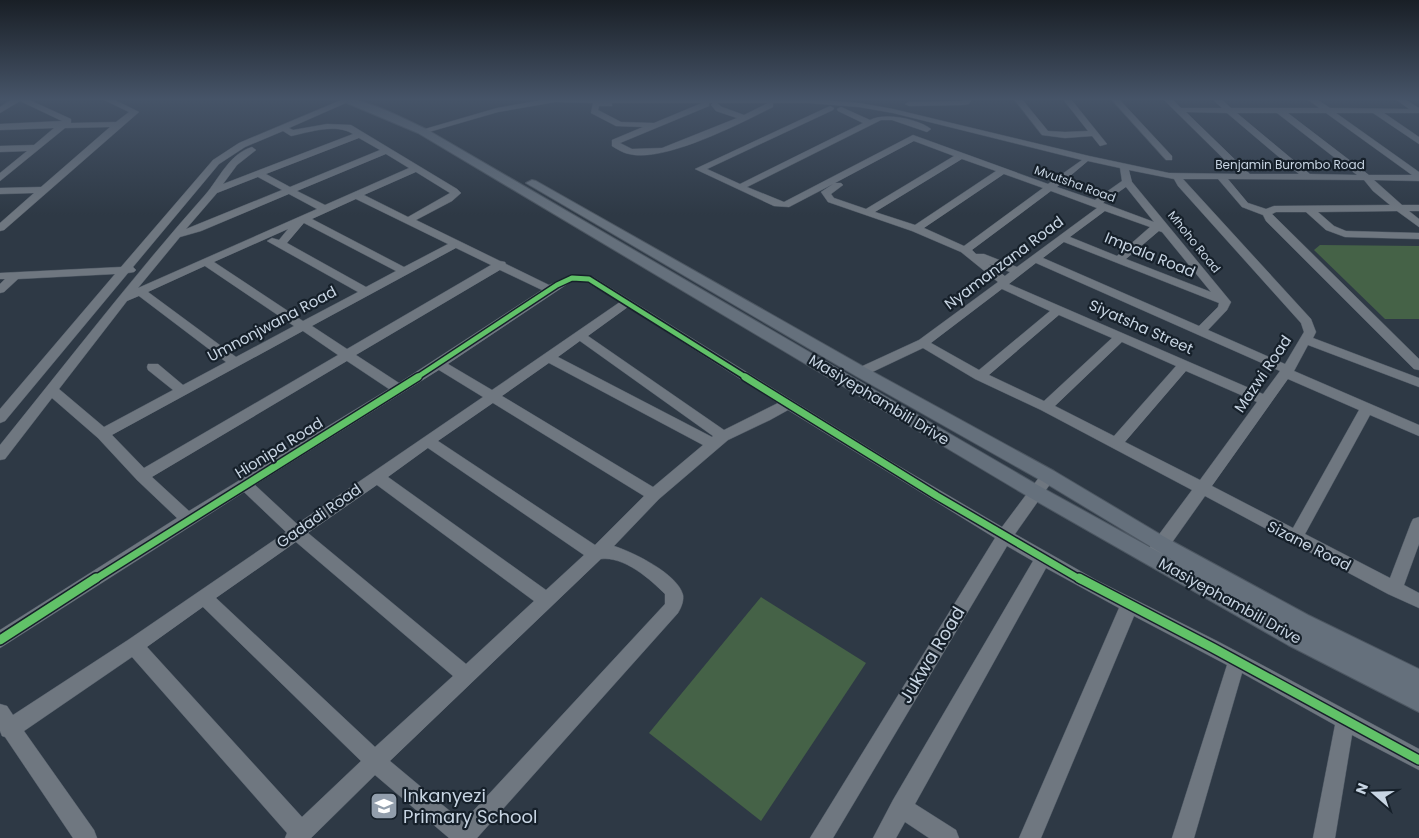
<svg xmlns="http://www.w3.org/2000/svg" width="1419" height="838" font-family="Poppins,sans-serif">
<rect width="100%" height="100%" fill="#2e3945"/>
<g fill="#456247">
<path d="M1320,245L1419,246V319H1385L1314,250Z"/>
<path d="M761,597L866,663L761,821L649,733Z"/>
</g>
<g fill="none" stroke-linecap="round" stroke-linejoin="round">
<defs>
<g id="minor">
<path d="M14,98H25L71,119V123L116,122L129,112L100,98H111L139,112L4,230L0,231V223L34,193L0,194V188L41,187L110,127L65,128L0,181V173L27,151L0,152V146L34,145L54,128L0,130V124L62,121L20,101L0,113V107Z"/>
<path d="M346,98H357L289,128L293,130L327,124L351,125L457,189L461,193L452,201L416,220L500,261L505,262L506,264L549,285L572,275L593,277L890,461L1002,527L1043,472L1048,470L1053,472L1055,476L1053,480L1015,534L1096,580L1219,642L1419,749V770L1352,735L1335,838H1313L1335,725L1242,673L1194,838H1172L1227,665L1134,616L1041,838H1019L1119,608L1046,568L915,804L956,830L959,838H929L905,822L896,838H873L893,800L1033,561L1007,546L833,838H810L995,538L788,410L770,420L728,440L659,499L614,546C633,552 678,574 683,595C684,601 681,608 678,613L477,838H449L375,775L311,838H285L287,833L132,657L24,731L94,830L97,838H73L5,737L2,736L0,731V704L7,706L13,715L128,640L286,532L244,492L0,648V630L177,518L137,480L98,438L52,398L5,459L0,460V445C68,361 134,275 205,195C219,179 229,154 252,147L256,150L237,165L223,184L353,134C336,123 310,132 291,136L283,131L245,147L219,164L133,267L136,270L134,272L128,273L5,421L0,423V409L115,274L18,279L4,292L0,293V284L5,279H0V273L121,267L213,160L239,143ZM359,138L380,150L290,187L266,174ZM386,154L409,168L325,205L297,191ZM416,172L450,193L408,217L364,195ZM258,177L282,190L186,229L217,193ZM289,194L317,209L138,288L180,237L201,231ZM356,199L448,244L404,267L312,219ZM304,223L396,271L366,287L287,243ZM288,229L279,240L272,238L267,241L358,292L303,321L214,262ZM456,248L491,265L347,349L312,326ZM205,266L294,326L236,357L148,292ZM500,270L542,290L399,383L356,355ZM572,281H585L620,302L492,390L448,364ZM139,296L226,362L183,385L158,364H148L147,367L148,370L173,390L104,427L59,389L127,301ZM628,307L778,403L724,430L588,336ZM303,331L338,355L144,468L112,435ZM580,341L713,436L712,437L558,357ZM347,361L389,389L189,511L152,477ZM549,363L703,445L653,487L502,396ZM439,370L483,397L297,524L255,485ZM493,403L644,496L595,545L438,441ZM428,448L584,555L546,590L388,477ZM377,485L534,601L466,664L308,533ZM296,542L453,676L375,747L216,598ZM601,559C624,556 650,579 665,594V604L463,822L390,761ZM203,607L361,761L302,817L147,647Z"/>
<path d="M553,98L809,99L859,103L893,109L1089,156L1169,173L1239,174L1162,98H1171L1181,108H1222L1211,98H1220L1231,108H1319L1306,98H1315L1330,108L1409,109L1394,98H1403L1419,108V113H1384L1419,137V144L1373,113H1336L1419,172V181L1374,180L1402,205H1419V211H1409L1419,219V227L1397,211L1318,212L1334,226L1346,231L1419,233V239L1345,237L1326,230L1306,212H1276L1272,214L1419,359V370L1414,369L1266,221L1263,215L1242,207L1218,179H1183L1311,319L1316,332L1313,338L1419,378V387L1308,345L1294,371L1419,425V436L1370,415L1305,534L1390,578L1411,523L1413,519L1419,517V544L1404,585L1419,593V608L1388,594L1205,496L1161,558L1155,560L1149,558L1147,553L1149,548L1192,490L1041,410L975,379L923,348L866,375L861,376L855,372L856,369L919,340L998,282L961,252L912,231L828,202L821,192L833,184L789,207L774,206L695,169L830,106L834,108L833,110L707,169L740,184L863,123L838,111L837,109L841,107L870,120C885,112 918,119 931,129L927,132L892,120H881L747,187L784,202L913,135L1048,184L1082,160L893,113L859,107L809,103H773V107C741,123 664,163 629,154C623,153 617,149 612,146V140L643,127L616,126L591,113L593,103L555,102L498,112L422,134L418,131L497,108ZM612,103H702L654,123L621,122L598,110L599,106H612ZM709,103H713L711,105L716,111L737,118L662,148L632,149L620,143L709,106ZM717,103H768L744,115L722,107ZM1186,112L1227,113L1299,174H1250ZM1237,113H1277L1357,175L1310,174ZM1288,113H1326L1412,175H1369ZM914,141L954,156L866,209L834,198L831,194L843,185L841,183H835ZM962,159L996,171L915,225L875,212ZM1088,161L1120,168L1122,181L1095,200L1057,187ZM1129,170L1174,179L1178,186L1301,323L1304,332L1285,364L1208,330L1227,310L1231,302L1132,182ZM1004,174L1043,188L964,246L924,228ZM1228,179L1364,180L1373,191L1390,205L1274,206L1266,209L1248,203ZM1126,187L1154,222L1103,203ZM1051,191L1097,208L1017,267L984,254H976L972,250ZM1105,211L1150,227L1117,256L1070,237ZM1159,231L1162,232L1211,292L1126,259ZM1064,242L1219,303L1218,307L1199,326L1043,258ZM1036,263L1280,371L1263,394L1009,284ZM989,264L1010,272L1005,276ZM1002,289L1050,311L979,370L931,343ZM1059,315L1112,338L1044,401L989,375ZM1122,342L1176,366L1114,436L1055,406ZM1186,371L1257,402L1200,480L1125,442ZM1288,379L1359,410L1293,528L1212,486Z"/>
<path d="M965,98H973L969,104L962,105L909,106L905,104L909,102L962,101Z"/>
<path d="M1013,98H1021L1048,131L1065,132L1088,131L1062,98H1070L1107,144L1100,146L1092,136L1065,138L1042,135Z"/>
<path d="M1110,98H1118L1172,156V160H1166Z"/>
</g>
<path id="major" d="M335,98C366,98 398,116 426,129L1041,487L1173,560L1042,481L856,376L526,183L532,180L536,181L866,368L1054,471L1168,539L1308,615L1419,669V712L1288,645L1029,497L418,133Z"/>
</defs>
<use href="#minor" stroke="#4d5762" stroke-width="1"/>
<use href="#major" stroke="#4d5762" stroke-width="2"/>
<use href="#minor" fill="#6f7780" fill-rule="evenodd"/>
<use href="#major" fill="#65707c" fill-rule="evenodd"/>
<defs>
<path id="cycleway-far2" d="M416,378L557,285L572,278L589,279L747,378"/>
<g id="cycleway-far1">
<path d="M745,377L937,496L1081,580"/>
<path d="M94,580L418,377"/>
</g>
<g id="cycleway">
<path d="M1079,578L1213,648L1419,760"/>
<path d="M0,640L96,578"/>
</g>
</defs>
<use href="#cycleway-far2" stroke="#16202a" stroke-width="8"/>
<use href="#cycleway-far1" stroke="#16202a" stroke-width="10"/>
<use href="#cycleway" stroke="#16202a" stroke-width="12"/>
<use href="#cycleway-far2" stroke="#61c268" stroke-width="5"/>
<use href="#cycleway-far1" stroke="#61c268" stroke-width="7"/>
<use href="#cycleway" stroke="#61c268" stroke-width="9"/>
</g>
<linearGradient id="sky" x2="0" y2="1"><stop stop-color="#191f26"/><stop offset="0.46" stop-color="#465468"/><stop offset="1" stop-color="#465468" stop-opacity="0"/></linearGradient>
<rect width="1419" height="215" fill="url(#sky)"/>
<defs>
<symbol id="school-square" viewBox="-11 -11 22 22"><rect x="-9" y="-9" width="18" height="18" rx="4" fill="#929eac" stroke="#16202a"/><path d="M0-5L7-2L0 1L-7-2ZM-4 1L0 2.5L4 1V4Q0 6-4 4Z" fill="#fff"/></symbol>
</defs>
<g fill-rule="evenodd">
<use href="#school-square" x="368" y="790" width="32" height="32"/>
</g>
<g text-anchor="middle" stroke-width="4.5" stroke-linejoin="round" paint-order="stroke">
<g font-size="12" fill="#c8d5e3" stroke="#16202a">
<text x="1290" y="169">Benjamin Burombo Road</text>
<text transform="translate(1075 184) rotate(20)" y="4">Mvutsha Road</text>
<text transform="translate(1194 242) rotate(51)" y="4">Mhoho Road</text>
</g>
<g font-size="15" fill="#c8d5e3" stroke="#16202a">
<text transform="translate(1150 255) rotate(22)" y="5">Impala Road</text>
<text transform="translate(1004 263) rotate(-37)" y="5">Nyamanzana Road</text>
<text transform="translate(272 324) rotate(-28)" y="5">Umnonjwana Road</text>
<text transform="translate(1141 327) rotate(24)" y="5">Siyatsha Street</text>
<text transform="translate(1263 374) rotate(-56)" y="5">Mazwi Road</text>
<text transform="translate(879 400) rotate(31)" y="5">Masiyephambili Drive</text>
<text transform="translate(279 448) rotate(-32)" y="5">Hionipa Road</text>
<text transform="translate(319 516) rotate(-35)" y="5">Gadadi Road</text>
<text transform="translate(1309 546) rotate(27)" y="5">Sizane Road</text>
<text transform="translate(1230 601) rotate(29)" y="5">Masiyephambili Drive</text>
</g>
<g font-size="18" fill="#c8d5e3" stroke="#16202a">
<text transform="translate(932 655) rotate(-59)" y="6">Jukwa Road</text>
</g>
<g font-size="18" fill="#c8d5e3" stroke="#16202a" text-anchor="start">
<text x="403" y="802">Inkanyezi<tspan x="403" dy="21">Primary School</tspan></text>
</g>
</g>
<g transform="translate(1374 793) rotate(290)" stroke="#16202a" stroke-width="4" paint-order="stroke">
<path d="M0-4L9 19L0 12L-9 19Z" fill="#c8d5e3"/>
<text y="-8" font-size="14" font-weight="bold" text-anchor="middle" fill="#c8d5e3">N</text>
</g>
</svg>
